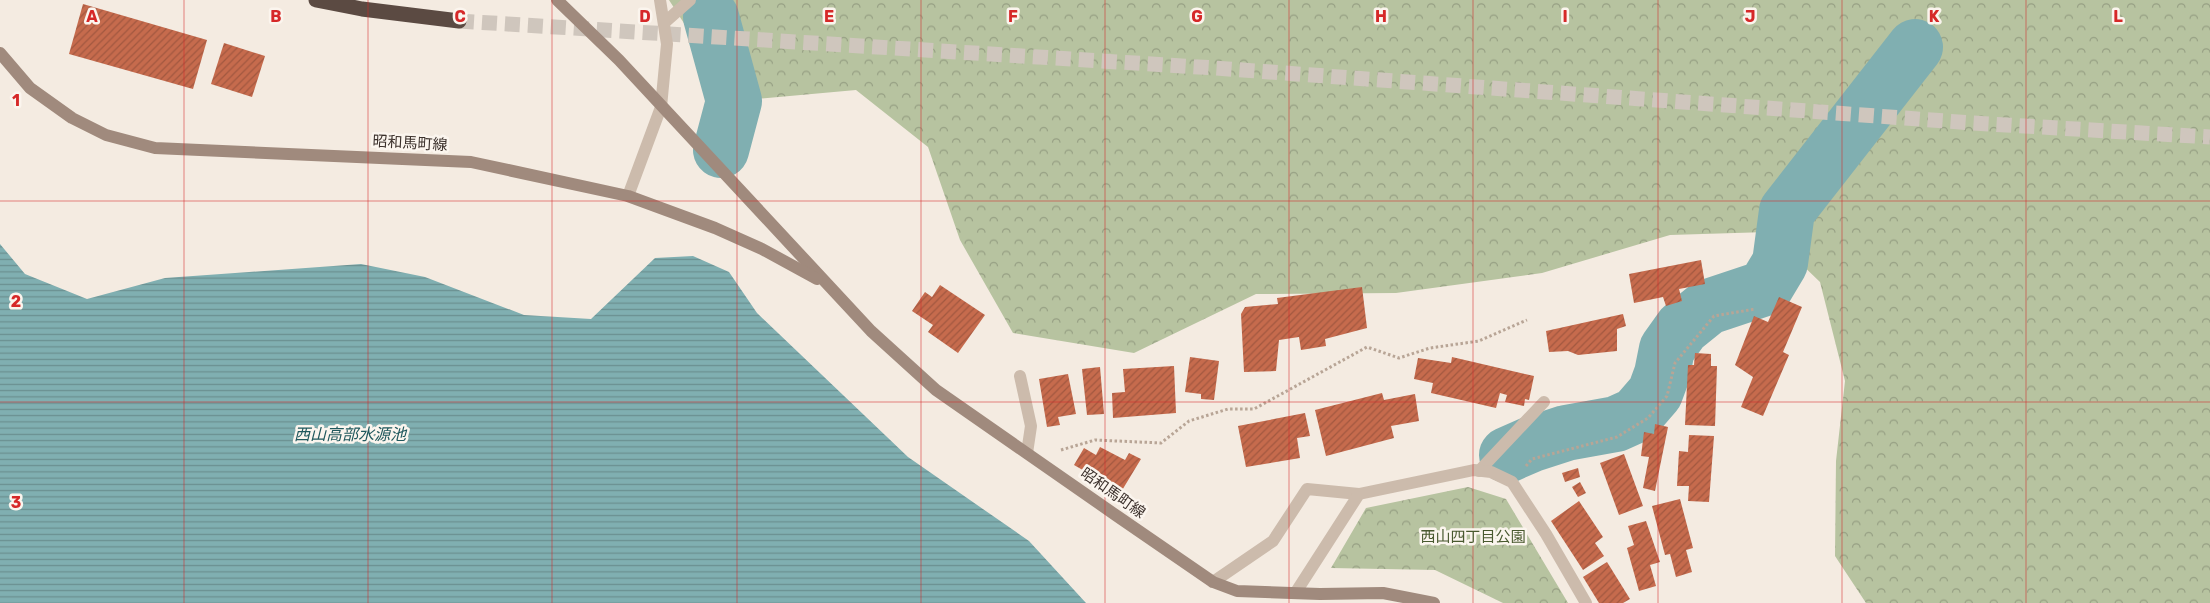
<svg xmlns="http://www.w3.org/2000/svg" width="2210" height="603" font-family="Rubik,'Noto Sans JP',sans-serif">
<defs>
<pattern id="forest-crowns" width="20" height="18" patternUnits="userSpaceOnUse" patternTransform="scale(1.25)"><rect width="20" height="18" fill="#b7c3a0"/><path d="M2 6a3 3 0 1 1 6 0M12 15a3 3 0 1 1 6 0" fill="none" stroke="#969f83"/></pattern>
<pattern id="water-rules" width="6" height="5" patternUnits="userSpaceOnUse" patternTransform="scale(1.25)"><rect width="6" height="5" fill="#80afb1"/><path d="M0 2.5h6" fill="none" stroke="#6a8f90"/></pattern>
<pattern id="building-hatch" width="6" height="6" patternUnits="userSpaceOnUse" patternTransform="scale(1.25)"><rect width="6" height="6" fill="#c66b4d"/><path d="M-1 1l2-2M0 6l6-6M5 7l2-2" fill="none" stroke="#a25840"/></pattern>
</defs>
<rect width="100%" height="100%" fill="#f4ebe1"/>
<g fill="url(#forest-crowns)">
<path d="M669,0H2210V603H1866L1835,556L1836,461L1845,381L1820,282L1768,232L1670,235L1542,273L1396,293L1256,294L1134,353L1013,333L960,240L928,147L856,90L734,101Z"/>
<path d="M1468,487L1506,499L1568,603H1503L1435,570L1331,568L1366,508Z"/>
</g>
<path fill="url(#water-rules)" d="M0,244L25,274L87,299L165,278L361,264L425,277L524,315L591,319L655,258L693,256L729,272L757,313L908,457L1029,541L1086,603H0Z"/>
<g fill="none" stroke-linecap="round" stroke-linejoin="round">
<g stroke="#80afb1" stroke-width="56">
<path d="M711,17L734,101L721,150"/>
<path d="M1507,455L1532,444L1566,433L1616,424L1636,415L1655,393L1662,374L1667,349L1682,328L1708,307L1765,288L1780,263L1787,211L1915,47"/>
</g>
</g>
<g fill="url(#building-hatch)">
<path d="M83,4L207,40L193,89L69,54Z"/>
<path d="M224,43L265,56L252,97L211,84Z"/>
<path d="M1701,260L1705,284L1679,289L1682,301L1666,306L1663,297L1634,303L1629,274Z"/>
<path d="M940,285L985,315L958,353L928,332L933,325L912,311L925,292L932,297Z"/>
<path d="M1362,287L1367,328L1325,339L1326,346L1301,350L1299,337L1279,340L1276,371L1244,372L1241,314L1245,307L1278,304L1277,298Z"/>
<path d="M1779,297L1802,307L1783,352L1789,355L1763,416L1741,407L1753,377L1735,365L1754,316L1768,322Z"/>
<path d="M1623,314L1626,326L1617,329V351L1578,355L1568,351L1549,352L1546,331Z"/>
<path d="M1695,353L1711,354V366H1717L1715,426L1685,425L1688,365H1694Z"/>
<path d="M1190,357L1219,361L1214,400L1201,399V394L1185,392Z"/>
<path d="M1452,357L1534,376L1529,400L1525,399L1524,406L1505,402L1507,395L1500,393L1496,408L1431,393L1433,383L1414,379L1418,358L1451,363Z"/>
<path d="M1174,366L1176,413L1113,418L1112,393L1125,392L1123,369Z"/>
<path d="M1100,367L1104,414L1087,415L1082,369Z"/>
<path d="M1068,374L1076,414L1058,417L1060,425L1047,427L1039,379Z"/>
<path d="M1382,393L1384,400L1415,394L1419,421L1391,426L1394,438L1326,456L1315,410Z"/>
<path d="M1305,413L1310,436L1297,438L1300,458L1246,467L1238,426Z"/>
<path d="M1655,424L1668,427L1655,491L1643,488L1649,457L1641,456L1644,432L1654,434Z"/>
<path d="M1689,435L1714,436L1709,502L1688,501L1689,486H1677L1679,451L1688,452Z"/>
<path d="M1100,447L1125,460L1129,453L1141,459L1121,492L1074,465L1084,448L1096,455Z"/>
<path d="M1624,454L1643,506L1619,515L1600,463Z"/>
<path d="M1578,468L1580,477L1565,482L1562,473Z"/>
<path d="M1580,482L1586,493L1578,497L1572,487Z"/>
<path d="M1680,499L1693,548L1686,550L1692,572L1676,577L1670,554L1665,555L1652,506Z"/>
<path d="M1579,501L1603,537L1595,543L1604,556L1583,570L1551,521Z"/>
<path d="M1646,521L1660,562L1650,565L1656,586L1639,591L1627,548L1634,545L1628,526Z"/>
<path d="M1607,562L1630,599L1623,603H1599L1583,577Z"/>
</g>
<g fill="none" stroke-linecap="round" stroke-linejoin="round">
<path stroke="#cfc6bd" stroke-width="15" stroke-dasharray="15 8" stroke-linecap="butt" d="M459,21L1215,68L1973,123L2210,137"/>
<g stroke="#b8a596" stroke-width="3" stroke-dasharray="2.5 2.5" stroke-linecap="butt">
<path d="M1061,450L1095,440L1161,443L1189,421L1228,409H1254L1367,347L1399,358L1430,348L1479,341L1527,320"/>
<path d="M1526,466L1532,459L1617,437L1648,418L1667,396L1675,363L1714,316L1755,309"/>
</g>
<g stroke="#ccbbac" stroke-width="12">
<path d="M664,23L690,0"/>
<path d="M628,196L661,107L667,44L660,0"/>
<path d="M1020,376L1031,426L1027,453"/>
<path d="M1479,471L1544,402"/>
<path d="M1213,582L1273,541L1307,489L1359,494"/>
<path d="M1296,592L1359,494L1474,470L1491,472L1512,482L1546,534L1586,603"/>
</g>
<g stroke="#a08a7d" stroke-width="12">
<path d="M557,0L619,60L871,331L936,390L1117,516L1213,582L1237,591L1320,594L1383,593L1434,603"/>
<path d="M0,53L30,88L72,118L106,135L155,148L471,162L628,196L715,228L762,249L817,279"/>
</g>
<path stroke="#5b4a42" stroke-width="15" d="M316,0L362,9L459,21"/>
</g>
<path fill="none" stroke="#d62828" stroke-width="1" stroke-opacity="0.55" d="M184,0V603M368,0V603M552,0V603M737,0V603M921,0V603M1105,0V603M1289,0V603M1473,0V603M1658,0V603M1842,0V603M2026,0V603M0,201H2210M0,402H2210"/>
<g text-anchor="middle" stroke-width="5" stroke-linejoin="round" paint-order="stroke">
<g font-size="15" fill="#3b302b" stroke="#fbf5ee">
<text transform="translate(410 143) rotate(3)" y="5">昭和馬町線</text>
<text transform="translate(1113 493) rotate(35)" y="5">昭和馬町線</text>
</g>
<g font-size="15" fill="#49592f" stroke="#fbf5ee">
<text x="1473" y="542">西山四丁目公園</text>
</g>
<g font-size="16" font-style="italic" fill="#20585d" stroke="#fbf5ee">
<text x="350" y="440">西山高部水源池</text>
</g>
</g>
<g font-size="16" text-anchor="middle" font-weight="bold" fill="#d62828" stroke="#fbf5ee" stroke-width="5" stroke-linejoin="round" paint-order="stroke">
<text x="92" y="22">A</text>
<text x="276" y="22">B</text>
<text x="460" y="22">C</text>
<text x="645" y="22">D</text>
<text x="829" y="22">E</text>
<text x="1013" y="22">F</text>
<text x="1197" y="22">G</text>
<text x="1381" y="22">H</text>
<text x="1565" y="22">I</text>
<text x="1750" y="22">J</text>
<text x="1934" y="22">K</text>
<text x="2118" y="22">L</text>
<text x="16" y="106">1</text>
<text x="16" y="307">2</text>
<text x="16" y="508">3</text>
</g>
</svg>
